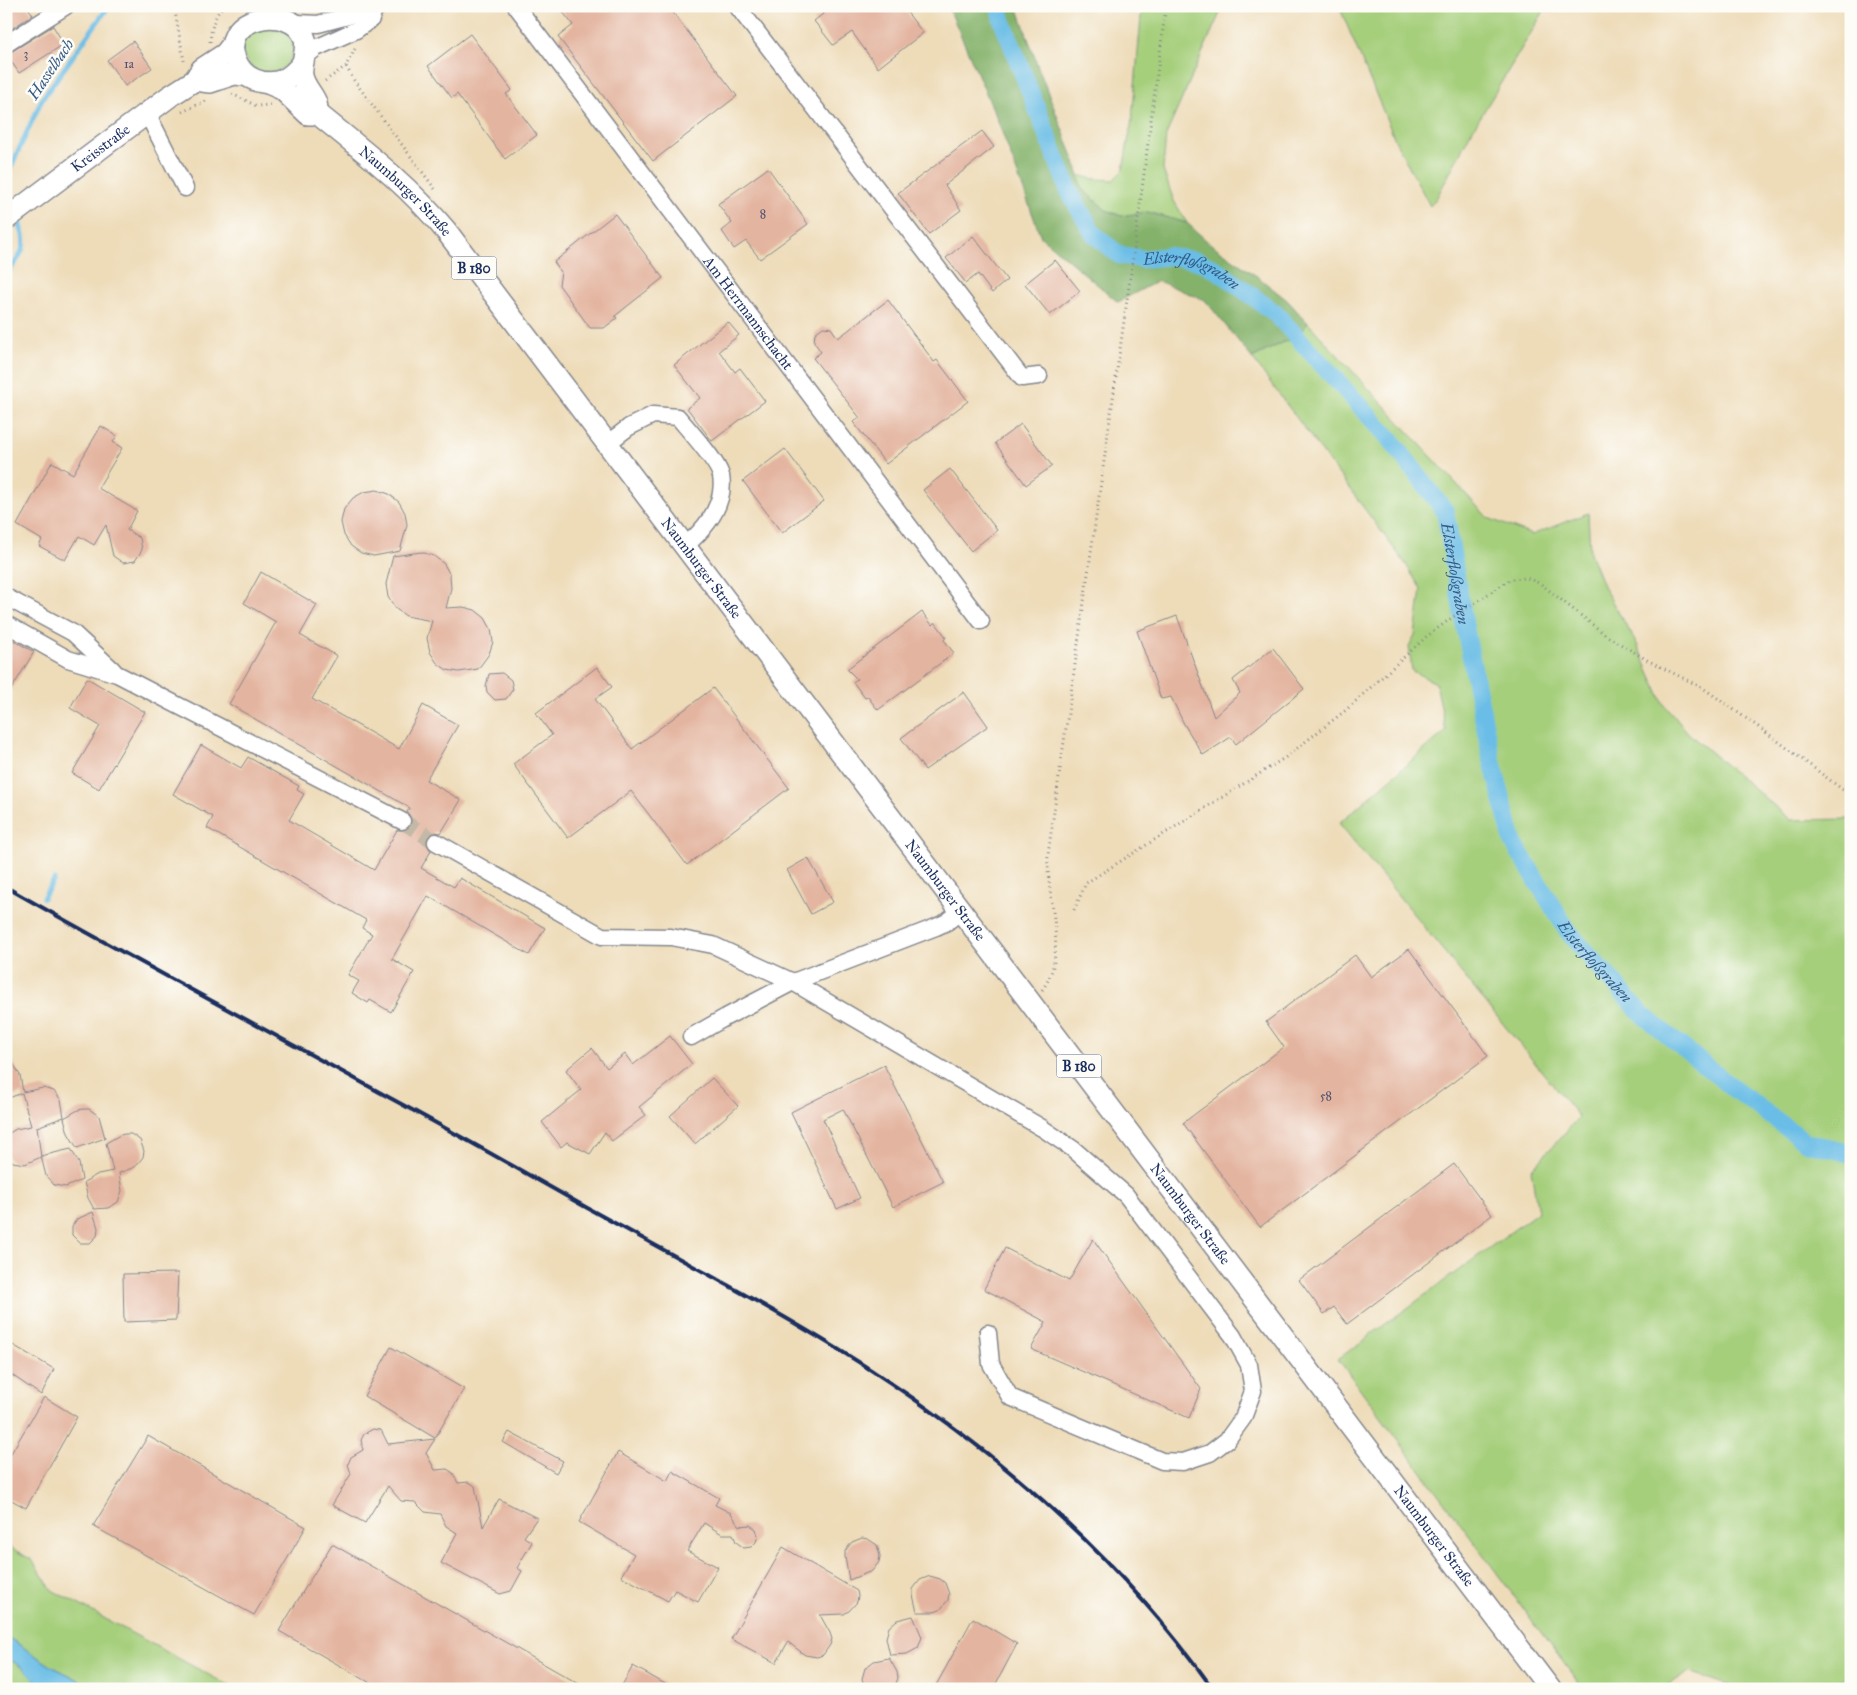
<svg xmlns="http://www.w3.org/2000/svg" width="1857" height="1695" font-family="'IM FELL Great Primer',serif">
<rect width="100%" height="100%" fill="#fdfcf7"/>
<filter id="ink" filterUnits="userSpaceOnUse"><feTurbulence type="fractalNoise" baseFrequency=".02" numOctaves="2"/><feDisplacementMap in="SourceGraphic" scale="10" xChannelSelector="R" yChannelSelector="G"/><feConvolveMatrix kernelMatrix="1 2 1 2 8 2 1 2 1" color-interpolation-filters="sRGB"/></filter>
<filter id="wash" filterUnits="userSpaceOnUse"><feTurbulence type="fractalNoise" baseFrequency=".0096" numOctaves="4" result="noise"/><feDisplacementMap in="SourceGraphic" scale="20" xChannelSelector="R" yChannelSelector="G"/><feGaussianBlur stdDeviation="1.12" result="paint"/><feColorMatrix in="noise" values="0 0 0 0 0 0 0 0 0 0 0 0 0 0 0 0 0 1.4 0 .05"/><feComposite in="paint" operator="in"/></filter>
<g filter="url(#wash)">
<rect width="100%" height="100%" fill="#eedcb9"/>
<g fill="#a6cf7b" stroke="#607f6c">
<path d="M1142,6H1223L1166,135L1163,170L1174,201L1187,223L1148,212L1121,216L1106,210L1082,189L1078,175L1094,179L1113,180L1123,170L1132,120Z"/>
<path d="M1339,6H1547L1469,136L1437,197L1430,206L1396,142Z"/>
<path d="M258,24L288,30C310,70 254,91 243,53C242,49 242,42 244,38C248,33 254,28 258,24Z"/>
<path d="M1308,323L1488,518L1532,535L1588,513L1590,553L1604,588L1636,642L1663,703L1689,734L1791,820L1851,819V1672L1828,1689H1739L1690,1672L1664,1689H1583L1338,1359L1538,1212L1531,1170L1579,1117L1339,823L1446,731L1436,683L1412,671L1409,646L1415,635L1421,589L1405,563L1252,358L1296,336Z"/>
<path d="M6,1545L32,1560L52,1590L235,1689H97L51,1666L6,1636Z"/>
<path d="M6,1657L23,1668L44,1689H21L6,1683Z"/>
</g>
<path fill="#84b26b" stroke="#507064" d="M948,6H1017L1038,67L1075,162L1082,189L1106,210L1121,216L1147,212L1187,223L1208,242L1258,277L1287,300L1308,323L1296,336L1252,358L1205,300L1158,281L1118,302L1041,237L996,116Z"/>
<path fill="#6abde6" stroke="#4276a2" d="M6,1636L51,1666L97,1689H44L23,1668L6,1657Z"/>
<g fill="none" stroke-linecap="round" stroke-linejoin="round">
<g stroke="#6abde6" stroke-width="5">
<path d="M6,178L42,99L109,6"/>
<path d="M6,199L12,209"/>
<path d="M6,274C24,254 30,242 16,217"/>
<path d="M43,898L54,880"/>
</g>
<path stroke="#6abde6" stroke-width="18" id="s1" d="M999,6L1002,20L1070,193L1093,233L1119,255L1143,259L1170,256L1198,261L1217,270L1275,313L1391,440L1445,511L1464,622L1490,752L1513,842L1569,933L1643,1015L1735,1090L1806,1142L1851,1154"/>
</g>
<g id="blocks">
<g fill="#e3b49f">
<path d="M6,6H27L33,15L6,32Z"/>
<path d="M558,6H668L737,96L653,161L558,37L573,25Z"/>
<path d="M833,6H902L923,33L878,68L852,32L833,45L814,21Z"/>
<path d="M53,26L64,44L19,73L6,54L11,52Z"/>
<path d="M470,34L512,90L506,94L537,135L505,159L457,94L452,98L428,66Z"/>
<path d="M133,41L152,68L125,86L107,60Z"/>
<path d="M982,131L994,147L945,185L961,210L929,234L898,193Z"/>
<path d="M768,168L808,224L760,259L746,241L734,249L722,231L732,223L718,204Z"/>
<path d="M615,214L663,278L615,316L617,318L604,328H590L559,285L561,272L554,262Z"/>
<path d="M973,236L1007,280L992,293L978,274L966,283L946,258Z"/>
<path d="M1055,260L1080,291L1050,315L1025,284Z"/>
<path d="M888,300L934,362L937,360L968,401L886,464L853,422L860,418L813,358L821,352L814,342L815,333L823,327L831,328L838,338Z"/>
<path d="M728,322L739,335L719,351L735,372L740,368L765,401L712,441L687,408L700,398L674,365Z"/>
<path d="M1021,424L1052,466L1026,485L995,443Z"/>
<path d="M101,426L117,436L113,442L122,448L98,488L137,511L127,530L140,538L142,550L135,561L123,563L113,556L106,525L94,545L79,536L65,560L39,546L42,540L17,525L52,462L73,474Z"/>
<path d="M785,449L824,501L782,533L743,481Z"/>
<path d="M950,469L997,530L971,551L923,490Z"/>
<path d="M377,490L389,494L399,502L405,513L407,525L400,551L374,556L361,553L351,546L344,535L341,522L344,509L353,498L364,492Z"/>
<path d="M421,552L434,556L444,564L450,575L451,588L446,608L463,607L475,610L485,618L491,629L493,642L489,654L478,669L459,672L447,670L437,663L430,652L427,638L432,621L406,616L396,609L388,597L386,584L393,556Z"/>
<path d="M261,572L317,605L300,635L337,656L312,699L399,749L423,705L458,725L426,780L461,800L441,833L435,832L428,837L426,843L431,851L421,868L454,887L460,878L545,928L529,955L428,896L392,959L414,972L391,1012L370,1000L368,1003L352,993L359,981L348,975L372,934L362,928L366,920L207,828L213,817L173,794L201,745L241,768L248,757L299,786L297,790L304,794L289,820L374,870L397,830H407L411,825L412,820L407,812L410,808L229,704L276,622L244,603Z"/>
<path d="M922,612L932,625L935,622L946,637L944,640L954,653L878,710L868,697L865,698L853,682L857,679L847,669Z"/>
<path d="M1177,616L1214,717L1240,693L1233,680L1273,648L1304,689L1236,744L1231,737L1203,755L1184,724L1171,697L1161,699L1137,631Z"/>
<path d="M6,636L34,652L6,698Z"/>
<path d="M597,667L612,687L595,699L632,749L713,688L789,788L687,865L631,791L568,838L513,764L552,735L536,713Z"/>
<path d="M502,673L511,680L513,689L506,699L495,700L487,692L486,686L489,674Z"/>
<path d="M87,678L145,712L99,789L72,773L100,726L70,708Z"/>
<path d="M964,692L988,726L925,770L901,738Z"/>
<path d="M808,858L833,902L811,914L787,870Z"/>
<path d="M1409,949L1488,1056L1260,1227L1183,1123L1284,1047L1266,1022L1355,955L1371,977Z"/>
<path d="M670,1036L692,1064L639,1107L646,1115L612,1141L605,1132L590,1154L567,1142L561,1147L542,1122L581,1090L566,1070L592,1048L607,1068L625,1054L633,1065Z"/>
<path d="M6,1051L20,1075L23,1092L43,1088L54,1091L61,1100L64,1117L37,1127L41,1157L25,1164L13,1162L6,1155V1137L11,1132L16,1129L31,1126L22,1093L6,1099Z"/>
<path d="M884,1065L943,1182L893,1207L843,1109L823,1119L860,1198L837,1209L791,1112Z"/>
<path d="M712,1078L738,1106L695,1144L670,1116Z"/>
<path d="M84,1109H89L99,1116L105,1138L77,1148L68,1133L64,1118L78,1110Z"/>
<path d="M125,1134H131L140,1140L144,1151L143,1157L135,1167L119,1173L122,1191L118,1202L108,1208L94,1209L88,1198L84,1182L98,1174L113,1171L106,1143L120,1135Z"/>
<path d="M71,1149L79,1163L82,1180L66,1187L54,1185L46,1176L41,1156Z"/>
<path d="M1454,1164L1492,1215L1347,1324L1334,1307L1324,1314L1299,1280Z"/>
<path d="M93,1212L98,1228L97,1236L90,1243H80L72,1235V1226L77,1219Z"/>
<path d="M1093,1239L1201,1389L1189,1418L1031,1349L1046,1322L984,1289L1005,1248L1069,1281Z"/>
<path d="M178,1273L176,1320L124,1322L123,1274Z"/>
<path d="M6,1341L54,1369L41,1395L6,1371Z"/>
<path d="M391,1347L464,1389L435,1438L364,1396Z"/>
<path d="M44,1397L77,1417L26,1508L6,1497V1462Z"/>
<path d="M373,1429L381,1430L388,1444L435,1439L426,1453L435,1470L447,1469L453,1473L458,1483L469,1482L475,1486L483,1527L499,1499L537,1518L524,1537L532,1542L517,1568L522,1571L511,1591L500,1594L441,1563L457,1533L446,1526L440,1514L425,1512L415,1502L401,1501L388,1486L365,1523L332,1505L351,1474L348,1464L351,1457L363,1450L361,1440L364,1434Z"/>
<path d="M509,1432L563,1461L556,1473L503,1442Z"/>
<path d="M148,1436L306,1527L254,1615L93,1526Z"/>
<path d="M618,1452L667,1481L672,1471L719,1498L715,1505L731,1513L739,1526L750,1525L756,1529L758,1536L756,1542L751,1547L744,1548L736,1542L733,1534H722L704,1523L687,1551L718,1567L698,1602L675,1590L668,1601L621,1576L634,1554L579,1522Z"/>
<path d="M862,1538L868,1539L877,1545L880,1556L879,1562L872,1571L849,1580L845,1557V1551L852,1542Z"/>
<path d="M332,1544L588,1689H381L279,1631Z"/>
<path d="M783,1547L857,1591L858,1596L857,1602L849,1611L844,1614L820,1615L830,1633L832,1639L830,1645L823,1655L817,1657L805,1655L788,1642L776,1663L731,1639Z"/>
<path d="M930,1576L940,1579L945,1583L949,1594L948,1600L940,1610L934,1612H917L913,1595V1589L920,1580Z"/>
<path d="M913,1616L922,1637L918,1648L907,1654L890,1655L886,1638L889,1627L897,1620Z"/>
<path d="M973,1618L1017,1644L993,1689H934Z"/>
<path d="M889,1658L897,1672L898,1678L894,1689H866L862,1679L865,1668L874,1661Z"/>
<path d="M633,1666L674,1689H620Z"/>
</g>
</g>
</g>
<g filter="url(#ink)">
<use href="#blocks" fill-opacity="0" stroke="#84868c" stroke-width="1"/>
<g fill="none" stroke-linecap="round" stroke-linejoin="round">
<path stroke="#c4b9a7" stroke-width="16" stroke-dasharray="16 8" stroke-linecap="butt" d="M402,821L436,842"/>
<defs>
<g id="minor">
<path id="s2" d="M516,6L981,621"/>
<path d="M737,6L1022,378L1039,376"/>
<path d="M297,23L318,24L348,16L362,10L374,9L380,6"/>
<path d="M6,44L66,6"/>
<path d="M305,57L316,48L356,30L371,19L374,9"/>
<path d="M147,113L185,188"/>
<path d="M608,443L629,427L653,415L678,417C687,428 719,463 721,476C726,504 705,529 685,546"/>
<path d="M6,597L73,633L113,670"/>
<path d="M6,624L68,659L117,674L402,821"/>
<path d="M436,842L602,936L671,937L713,945L793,982L1042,1128L1073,1149L1126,1195L1233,1336L1249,1365L1253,1391L1243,1418L1227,1440L1210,1453L1183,1462L1162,1461L1010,1397L991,1364L988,1333"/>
<path d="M691,1037L726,1017L793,982L936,927L947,922L961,911"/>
</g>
<g id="major">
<path d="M301,65C291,78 279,85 262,82C252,80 243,74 238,65C211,17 293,0 305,39C308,53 300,63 302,76C304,87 313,94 316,103C317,107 317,111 318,114"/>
<path d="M195,80L210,82L234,74L246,75"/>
<path id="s3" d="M268,83L282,89L308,114H318C365,152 409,186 447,232L1550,1689"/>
<path id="s4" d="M6,219L170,96L195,80L202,69L225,54L233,44"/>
</g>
</defs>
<use href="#minor" stroke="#84868c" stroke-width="19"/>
<use href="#major" stroke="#84868c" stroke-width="24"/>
<g stroke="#84868c" stroke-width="3" stroke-dasharray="1 4" stroke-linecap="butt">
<path d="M174,6L184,61"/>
<path d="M210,42C211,29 214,16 223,6"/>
<path d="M355,49L346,66L353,79L435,189"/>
<path d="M325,81L346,66"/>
<path d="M232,94L257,106L270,105"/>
<path d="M182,112L206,101"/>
<path d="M1074,910L1086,883L1286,757L1346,710L1426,637L1453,617L1511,579L1527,578L1541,584L1607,636L1649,661L1703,688L1767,733L1851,796"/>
<path d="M1042,990C1068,955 1049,906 1048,867C1047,858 1049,849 1050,840L1132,265L1166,6"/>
</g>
<use href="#minor" stroke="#fff" stroke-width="16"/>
<use href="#major" stroke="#fff" stroke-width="21"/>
<path stroke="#1b2f5e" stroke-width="4" d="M6,887C134,960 263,1028 392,1099C459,1135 525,1173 591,1210C685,1262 781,1312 871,1370C1002,1455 1122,1561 1213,1689"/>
</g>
</g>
<g text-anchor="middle" stroke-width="5" stroke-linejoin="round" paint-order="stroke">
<g font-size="12" fill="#4d506e">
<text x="26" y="58">3</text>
<text x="129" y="68">1a</text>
<text x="763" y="218">8</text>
<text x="1326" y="1100">58</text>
</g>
<g fill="#fdfcf7" stroke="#5f6c8c" stroke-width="1">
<rect x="451.5" y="256.5" width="45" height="23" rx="4"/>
<rect x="1056.5" y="1054.5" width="45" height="23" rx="4"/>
</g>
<g font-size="14" font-weight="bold" fill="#1b2f5e">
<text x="474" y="273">B 180</text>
<text x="1079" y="1071">B 180</text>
</g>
<g font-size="15" fill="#1b2f5e" stroke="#fdfcf7">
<text dy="5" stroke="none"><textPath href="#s4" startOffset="118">Kreisstraße</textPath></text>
<text dy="5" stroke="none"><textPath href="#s3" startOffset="178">Naumburger Straße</textPath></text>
<text dy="5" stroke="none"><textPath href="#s2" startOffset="385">Am Herrmannschacht</textPath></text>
<text dy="5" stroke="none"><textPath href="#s3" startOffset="658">Naumburger Straße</textPath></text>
<text dy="5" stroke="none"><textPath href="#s3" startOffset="1062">Naumburger Straße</textPath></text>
<text dy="5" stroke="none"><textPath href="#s3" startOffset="1468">Naumburger Straße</textPath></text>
<text dy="5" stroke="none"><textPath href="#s3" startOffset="1872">Naumburger Straße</textPath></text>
</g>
<g font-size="16" font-style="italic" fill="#335a87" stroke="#fdfcf7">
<text transform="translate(50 69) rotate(-56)" y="6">Hasselbach</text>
<text dy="6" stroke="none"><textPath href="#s1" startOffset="356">Elsterfloßgraben</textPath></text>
<text dy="6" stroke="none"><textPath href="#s1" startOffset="778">Elsterfloßgraben</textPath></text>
<text dy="6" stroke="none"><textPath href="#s1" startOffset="1198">Elsterfloßgraben</textPath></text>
</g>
</g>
<rect width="1857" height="1695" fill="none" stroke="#fdfcf7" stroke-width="25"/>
</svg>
